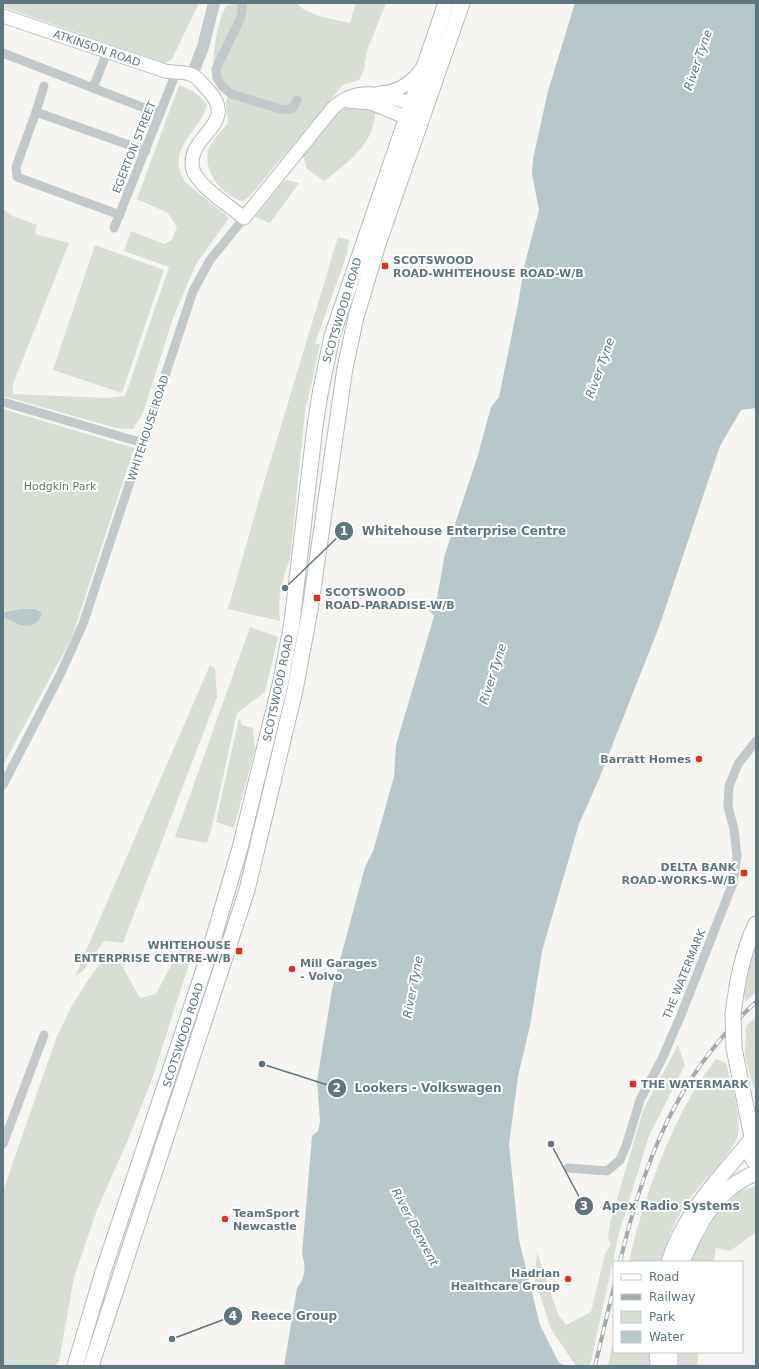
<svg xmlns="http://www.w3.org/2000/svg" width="759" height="1369" font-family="'DejaVu Sans',sans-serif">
<rect width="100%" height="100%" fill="#f6f5f2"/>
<g fill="#d8ded3">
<path d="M3,3H199L172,59L165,63L3,7Z"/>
<path d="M241,3H297C304,15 337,20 350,23L356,3H386L367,51L364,70L359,80L343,85L250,196L243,201C223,197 203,172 208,151C209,144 223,129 228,123L226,101L232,90L213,69C214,47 216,25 226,6Z"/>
<path d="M179,85C191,90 201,94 207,106C197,134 164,151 186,183L229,218L196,264L173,318L143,413L133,429L116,428L3,396V209L13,216L37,225L35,234L69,243L13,384V394L105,398L125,396L169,267L124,251L131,231L164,244L172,240L177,227L168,213L137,199Z"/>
<path d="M343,108L375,110C377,141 347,164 324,181L307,169L303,156Z"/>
<path d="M287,180L299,183L270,223L255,217L280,185Z"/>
<path d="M338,237L349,240L347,254L315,343L320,345L305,412L290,559C282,579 277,600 280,621L228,609L263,486Z"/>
<path d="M95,245L164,270L122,393L53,370Z"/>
<path d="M3,409L134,448L72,637L3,765Z"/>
<path d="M250,627L278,637L265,692L237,713L213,823L207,843L175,837Z"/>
<path d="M210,665L215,669L217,697L123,943L104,941L83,971L75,976Z"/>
<path d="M239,718L242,725L253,728L255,749L234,828L216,822Z"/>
<path d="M198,936L152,1079L130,1135L97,1210L74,1277L59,1361L55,1366H3V1191L56,1039L70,1009L88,980L107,954L117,957L140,998L156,994L177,954Z"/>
<path d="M756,945V992L745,1002L744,985Z"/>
<path d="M756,1017V1090L753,1087L745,1056L746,1026Z"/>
<path d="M678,1045L685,1065L649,1136L619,1233L590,1366H576L551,1329L535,1279L537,1252L558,1314L566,1325L591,1312L605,1254L611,1244L608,1238L610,1223L643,1110Z"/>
<path d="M716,1059L726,1063C731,1081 742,1118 738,1135C734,1152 699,1185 688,1201C675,1219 667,1241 660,1262H629C643,1197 675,1110 716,1059Z"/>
<path d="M756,1186V1232L730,1251L716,1248L714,1262H689L717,1213L740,1191Z"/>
<path d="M614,1337V1352H649L650,1366H608Z"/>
<path d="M679,1352H698L697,1366H679Z"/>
</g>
<g fill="#b8c8ca">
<path d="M575,3H756V408L741,410L720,446L659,627L599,779L579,824L542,951L530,1026L518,1076L509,1145L519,1240L540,1325L559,1363L567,1366H284L297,1288C306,1276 306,1268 302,1254L312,1136L318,1131L320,1122L317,1081L332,990L365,867L373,851L394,777L396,745L430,630L434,616L429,610L435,609L445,554L478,455L491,407L499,397L518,304L524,267L539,210L532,174L533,159L548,91Z"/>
<path d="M23,609H35L42,613L39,620L31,626L20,625L3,617V614L9,611Z"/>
</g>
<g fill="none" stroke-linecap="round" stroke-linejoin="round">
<defs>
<g id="secondary">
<path d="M3,16L165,71C173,73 185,71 192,75C198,77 203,85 208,90C241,125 184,135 193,170C198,186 231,207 244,218L332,109C358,83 390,96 420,107"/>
<path d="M380,93C398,92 413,82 423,67"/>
<path d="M348,101L371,103L415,121"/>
</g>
<g id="primary">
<path d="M733,1014C737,983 742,953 756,924"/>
<path d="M734,1048L752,1137"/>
<path d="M753,1136C748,1145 749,1155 756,1163"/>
<path d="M669,1262C683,1215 720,1178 751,1140"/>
<path d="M682,1262C698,1224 716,1189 756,1173"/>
<path d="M657,1352L658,1366"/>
<path d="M670,1352V1366"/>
<path d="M75,1366L103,1272L207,960L240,848L281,681L292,622L315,426L320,394L332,336L446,3"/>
<path d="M91,1366L247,890L295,690L310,610L345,368L356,317L378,244L462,3"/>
</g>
</defs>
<use href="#secondary" stroke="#b5bcbf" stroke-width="15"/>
<use href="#primary" stroke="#b4babc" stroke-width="17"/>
<g stroke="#c3c8ca" stroke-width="9">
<path d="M243,3L241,17L216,69L217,78L222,86L231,94L284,110L293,108L297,100"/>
<path d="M3,53L160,114"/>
<path d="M93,88L107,52"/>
<path d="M36,112L44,86"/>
<path d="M120,215L17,177L16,167L36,112L146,151"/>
<path d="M114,228L176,73"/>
<path d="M3,402L143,443"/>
<path d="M3,785L60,675L83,624L193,291L210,260L244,218"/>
<path d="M3,1144L44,1035"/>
<path d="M568,1168L607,1171L620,1160L626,1146L640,1100L661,1061L681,1015L733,883L737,856L734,829L728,807L729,786L738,764L756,741"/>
</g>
<path stroke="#c3c8ca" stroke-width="12" d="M192,75L203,47L214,3"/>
<use href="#secondary" stroke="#fff" stroke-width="13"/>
<use href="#primary" stroke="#fff" stroke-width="15"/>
<defs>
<g id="rail">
<path d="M620,1262C644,1160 677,1075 756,1002"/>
<path d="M595,1366L614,1286"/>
</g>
</defs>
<use href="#rail" stroke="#a1aaae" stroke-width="4"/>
<use href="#rail" stroke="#fff" stroke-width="2.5" stroke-dasharray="8" stroke-linecap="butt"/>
<defs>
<path id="primary-bridge" d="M733,1014L734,1048"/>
</defs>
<use href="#primary-bridge" stroke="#b4babc" stroke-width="17" stroke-linecap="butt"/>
<use href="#primary-bridge" stroke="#fff" stroke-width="15"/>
</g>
<g fill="#ee281a" stroke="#fff" stroke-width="1.5">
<rect x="381" y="262" width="8" height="8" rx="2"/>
<rect x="313" y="594" width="8" height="8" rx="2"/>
<circle cx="699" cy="759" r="4"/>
<rect x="740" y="869" width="8" height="8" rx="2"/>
<rect x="235" y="947" width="8" height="8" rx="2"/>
<circle cx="292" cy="969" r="4"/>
<rect x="629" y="1080" width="8" height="8" rx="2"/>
<circle cx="225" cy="1219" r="4"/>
<circle cx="568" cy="1279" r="4"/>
</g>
<g text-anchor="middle" stroke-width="4" stroke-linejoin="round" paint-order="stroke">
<g font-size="11" fill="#5f767f" stroke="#fff">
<text transform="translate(97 48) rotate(19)" y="4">ATKINSON ROAD</text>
<text transform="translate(134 147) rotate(-68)" y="4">EGERTON STREET</text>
<text transform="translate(342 310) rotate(-73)" y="4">SCOTSWOOD ROAD</text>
<text transform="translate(148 428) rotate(-72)" y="4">WHITEHOUSE ROAD</text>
<text transform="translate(278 688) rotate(-78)" y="4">SCOTSWOOD ROAD</text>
<text transform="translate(684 974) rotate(-68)" y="4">THE WATERMARK</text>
<text transform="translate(183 1035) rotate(-72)" y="4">SCOTSWOOD ROAD</text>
</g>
<g font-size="11" font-weight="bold" fill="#5f767f" stroke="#fff" text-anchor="start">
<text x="393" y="264">SCOTSWOOD<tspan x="393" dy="13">ROAD-WHITEHOUSE ROAD-W/B</tspan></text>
<text x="325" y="596">SCOTSWOOD<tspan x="325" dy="13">ROAD-PARADISE-W/B</tspan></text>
<text x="691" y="763" text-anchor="end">Barratt Homes</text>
<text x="736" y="871" text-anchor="end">DELTA BANK<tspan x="736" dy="13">ROAD-WORKS-W/B</tspan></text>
<text x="231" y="949" text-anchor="end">WHITEHOUSE<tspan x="231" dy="13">ENTERPRISE CENTRE-W/B</tspan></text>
<text x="300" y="967">Mill Garages<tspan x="300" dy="13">- Volvo</tspan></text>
<text x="641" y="1088">THE WATERMARK</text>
<text x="233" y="1217">TeamSport<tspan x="233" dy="13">Newcastle</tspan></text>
<text x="560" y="1277" text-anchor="end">Hadrian<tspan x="560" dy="13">Healthcare Group</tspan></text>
</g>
<g font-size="11" fill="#66775e" stroke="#fff">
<text x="60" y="490">Hodgkin Park</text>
</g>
<g font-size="12" font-style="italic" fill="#5a777b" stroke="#fff">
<text transform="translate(698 60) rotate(-71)" y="4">River Tyne</text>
<text transform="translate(600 368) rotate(-70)" y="4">River Tyne</text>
<text transform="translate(493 674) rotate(-72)" y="4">River Tyne</text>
<text transform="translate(413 987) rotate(-79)" y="4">River Tyne</text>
<text transform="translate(415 1227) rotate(62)" y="4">River Derwent</text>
</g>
</g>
<path fill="none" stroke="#5f767f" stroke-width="1.5" d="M285 588L344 531M262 1064L337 1088M551 1144L584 1206M172 1339L233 1316"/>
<g fill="#5f767f" stroke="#fff" stroke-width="1.5">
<circle cx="285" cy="588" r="4"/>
<circle cx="262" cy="1064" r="4"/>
<circle cx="551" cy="1144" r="4"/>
<circle cx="172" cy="1339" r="4"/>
<circle cx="344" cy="531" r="10"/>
<circle cx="337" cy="1088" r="10"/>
<circle cx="584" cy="1206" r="10"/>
<circle cx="233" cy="1316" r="10"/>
</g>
<g font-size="12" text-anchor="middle" font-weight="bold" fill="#fff">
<text x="344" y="535">1</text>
<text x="337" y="1092">2</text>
<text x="584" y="1210">3</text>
<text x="233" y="1320">4</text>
</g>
<g font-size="12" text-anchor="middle" font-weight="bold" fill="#5f767f" stroke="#fff" stroke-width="4" stroke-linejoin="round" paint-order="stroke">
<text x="464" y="535">Whitehouse Enterprise Centre</text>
<text x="428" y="1092">Lookers - Volkswagen</text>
<text x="671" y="1210">Apex Radio Systems</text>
<text x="294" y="1320">Reece Group</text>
</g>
<rect width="759" height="1369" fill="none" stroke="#5f767f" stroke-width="8"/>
<rect x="613" y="1261" width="130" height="92" fill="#ffffff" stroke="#bfc8cc"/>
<rect x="621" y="1274" width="20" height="6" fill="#ffffff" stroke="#bfc8cc"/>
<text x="649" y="1281" font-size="12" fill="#5f767f">Road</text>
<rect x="621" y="1294" width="20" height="6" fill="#a1aaae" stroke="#bfc8cc"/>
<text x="649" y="1301" font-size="12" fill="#5f767f">Railway</text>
<rect x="621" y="1311" width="20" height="12" fill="#d8ded3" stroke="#bfc8cc"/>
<text x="649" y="1321" font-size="12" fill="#5f767f">Park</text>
<rect x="621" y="1331" width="20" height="12" fill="#b8c8ca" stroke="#bfc8cc"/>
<text x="649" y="1341" font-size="12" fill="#5f767f">Water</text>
</svg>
